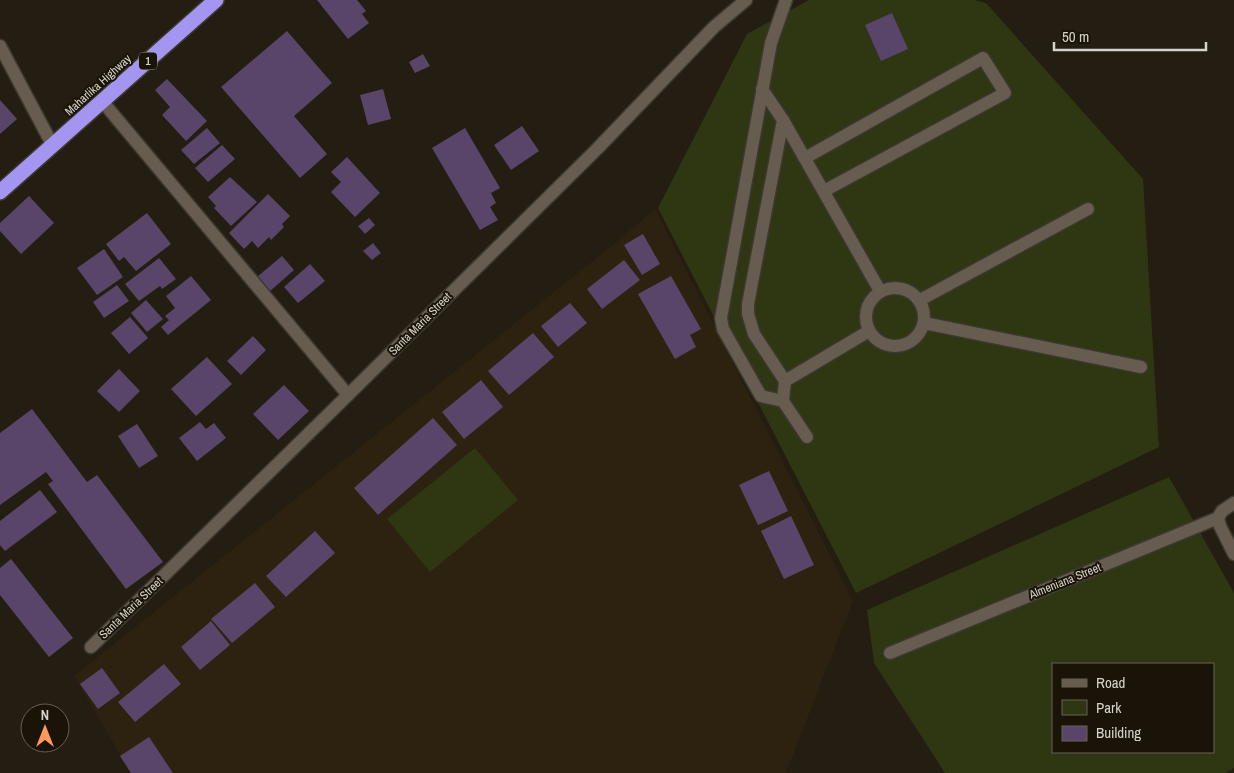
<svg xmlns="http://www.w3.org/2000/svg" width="1234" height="773" font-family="'Archivo Narrow',sans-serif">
<rect width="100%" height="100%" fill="#241d11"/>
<path fill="#2c220f" d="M655,209L853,601L786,773H131L74,676L614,244Z"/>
<g fill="#2e3711" fill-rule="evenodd">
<path d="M809,0H974L986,3L1143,179L1159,447L856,593L658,208L747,34Z"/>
<path d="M475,448L518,500L430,572L387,519Z"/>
<path d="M1169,477L1234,593V768L1226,773H945L874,663L867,610ZM1053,664H1213V752H1053Z"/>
</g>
<g fill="#594569">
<path d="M317,0H357L366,11L362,14L369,23L348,39Z"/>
<path d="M892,13L908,49L881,61L865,25Z"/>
<path d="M287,31L332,83L294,116L327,154L300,178L221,87Z"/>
<path d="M423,54L430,66L415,73L409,62Z"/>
<path d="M167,79L207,121L186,141L162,115L170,107L155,90Z"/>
<path d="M383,89L391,119L368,125L360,95Z"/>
<path d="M0,100L17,119L0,134Z"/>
<path d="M522,126L539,151L511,170L494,145Z"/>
<path d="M207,128L220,143L194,164L181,150Z"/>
<path d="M465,128L500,188L491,193L496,203L490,207L498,220L480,230L432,148Z"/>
<path d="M222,145L235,159L208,182L195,168Z"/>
<path d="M347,157L380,193L355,217L331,192L341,182L331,172Z"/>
<path d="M230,177L257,202L231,226L214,208L216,206L208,197Z"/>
<path d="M268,194L290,216L282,224L284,227L271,240L269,237L258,248L252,241L244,249L229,233Z"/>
<path d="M29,196L54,223L21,254L0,231V223Z"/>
<path d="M147,213L171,244L136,271L124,257L119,261L106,244Z"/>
<path d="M369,218L375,225L365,234L358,226Z"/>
<path d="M643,234L660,264L642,275L624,245Z"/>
<path d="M373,243L381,253L372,260L363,251Z"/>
<path d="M104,249L123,277L97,295L77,268Z"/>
<path d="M282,256L294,270L269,292L257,277Z"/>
<path d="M159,258L176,279L162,289L160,286L139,301L125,284Z"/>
<path d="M624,260L640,280L602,309L587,289Z"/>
<path d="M310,264L325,281L298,303L284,287Z"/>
<path d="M191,276L211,300L168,335L161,327L169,320L165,316L175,308L166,296Z"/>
<path d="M671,276L701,329L690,335L696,347L675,359L638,294Z"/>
<path d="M117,285L129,301L104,318L93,302Z"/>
<path d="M146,300L163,319L147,332L131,313Z"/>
<path d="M570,303L587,323L558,347L541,326Z"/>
<path d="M130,317L148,338L129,354L111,333Z"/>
<path d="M533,333L554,357L509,395L488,371Z"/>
<path d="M253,336L266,350L241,375L227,361Z"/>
<path d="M207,357L232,384L196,416L171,389Z"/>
<path d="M119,369L140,391L119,412L97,391Z"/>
<path d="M481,380L503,407L464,439L442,412Z"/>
<path d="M284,385L309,411L278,440L253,414Z"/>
<path d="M32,409L87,482L97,475L163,562L126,589L48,484L53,481L46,472L0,505V433Z"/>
<path d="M433,418L457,445L378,515L354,488Z"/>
<path d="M200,422L206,429L214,423L226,438L197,461L179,438Z"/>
<path d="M137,424L158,456L139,468L118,436Z"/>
<path d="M769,471L788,511L758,525L739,485Z"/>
<path d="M40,490L57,512L5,551L0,545V521Z"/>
<path d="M791,516L814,565L784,579L761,531Z"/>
<path d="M315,531L335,553L286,597L266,576Z"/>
<path d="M11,559L73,638L49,657L0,595V568Z"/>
<path d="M255,583L275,607L232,643L211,619Z"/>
<path d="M211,621L230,645L200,670L181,647Z"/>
<path d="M164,664L181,684L135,722L118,702Z"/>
<path d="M102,668L120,693L98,709L80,684Z"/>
<path d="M149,737L173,773H131L120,756Z"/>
</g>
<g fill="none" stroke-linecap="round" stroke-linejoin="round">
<defs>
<g id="minor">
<path d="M0,46L53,146"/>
<path d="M762,89L783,120L880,291"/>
<path d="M102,101L348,395"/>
<path d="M783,120L748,304V314L754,334L785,381L783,401L761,396L723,329L721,318L771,43L786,0"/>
<path d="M805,158L983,58L1005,93L824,191"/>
<circle cx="895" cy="317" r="29"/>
<path d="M920,300L1088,209"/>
<path d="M924,323L1141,367"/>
<path d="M785,381L869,331"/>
<path d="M783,401L807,437"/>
<path d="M1218,518L1220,526L1234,554"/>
<path d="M91,647L348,395L597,149L714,27L746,0"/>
<path d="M890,653L1218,518L1222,511L1234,503"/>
</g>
<path id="highway" d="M0,192L216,0"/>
</defs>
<use href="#minor" stroke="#3d3831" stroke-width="15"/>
<use href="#highway" stroke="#3d3831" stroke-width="18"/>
<use href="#minor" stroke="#665d50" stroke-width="12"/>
<use href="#highway" stroke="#a496f0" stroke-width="15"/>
</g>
<g text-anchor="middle" stroke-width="4" stroke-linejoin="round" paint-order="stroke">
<rect fill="#1a1408" stroke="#9e9990" stroke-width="1" x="139" y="52.5" width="18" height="17" rx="4"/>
<g font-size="11" font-weight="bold" fill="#d7d2cb">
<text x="148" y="65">1</text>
</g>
<g font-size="12" fill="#d7d2cb" stroke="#1a1408">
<text transform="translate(98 85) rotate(-42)" y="4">Maharlika Highway</text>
<text transform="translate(420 324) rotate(-45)" y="4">Santa Maria Street</text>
<text transform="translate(1065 581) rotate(-22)" y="4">Almeniana Street</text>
<text transform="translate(131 608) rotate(-44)" y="4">Santa Maria Street</text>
</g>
</g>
<rect x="1052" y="663" width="162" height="90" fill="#1a1408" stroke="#666056"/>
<rect x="1062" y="679" width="25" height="8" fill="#665d50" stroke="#666056"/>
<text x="1096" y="688" font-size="15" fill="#d7d2cb">Road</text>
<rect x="1062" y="700" width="25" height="15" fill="#2e3711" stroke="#666056"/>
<text x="1096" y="713" font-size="15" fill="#d7d2cb">Park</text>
<rect x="1062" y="726" width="25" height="15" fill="#594569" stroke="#666056"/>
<text x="1096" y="738" font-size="15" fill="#d7d2cb">Building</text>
<g transform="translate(45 728)"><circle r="24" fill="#1a1408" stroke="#666056"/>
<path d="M0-4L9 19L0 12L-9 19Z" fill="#ff9b5a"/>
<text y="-8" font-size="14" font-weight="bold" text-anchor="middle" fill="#d7d2cb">N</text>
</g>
<path d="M1054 42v8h152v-8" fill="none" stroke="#d7d2cb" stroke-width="2.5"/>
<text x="1062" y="42" font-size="15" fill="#d7d2cb" stroke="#1a1408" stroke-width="4" paint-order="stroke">50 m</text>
</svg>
